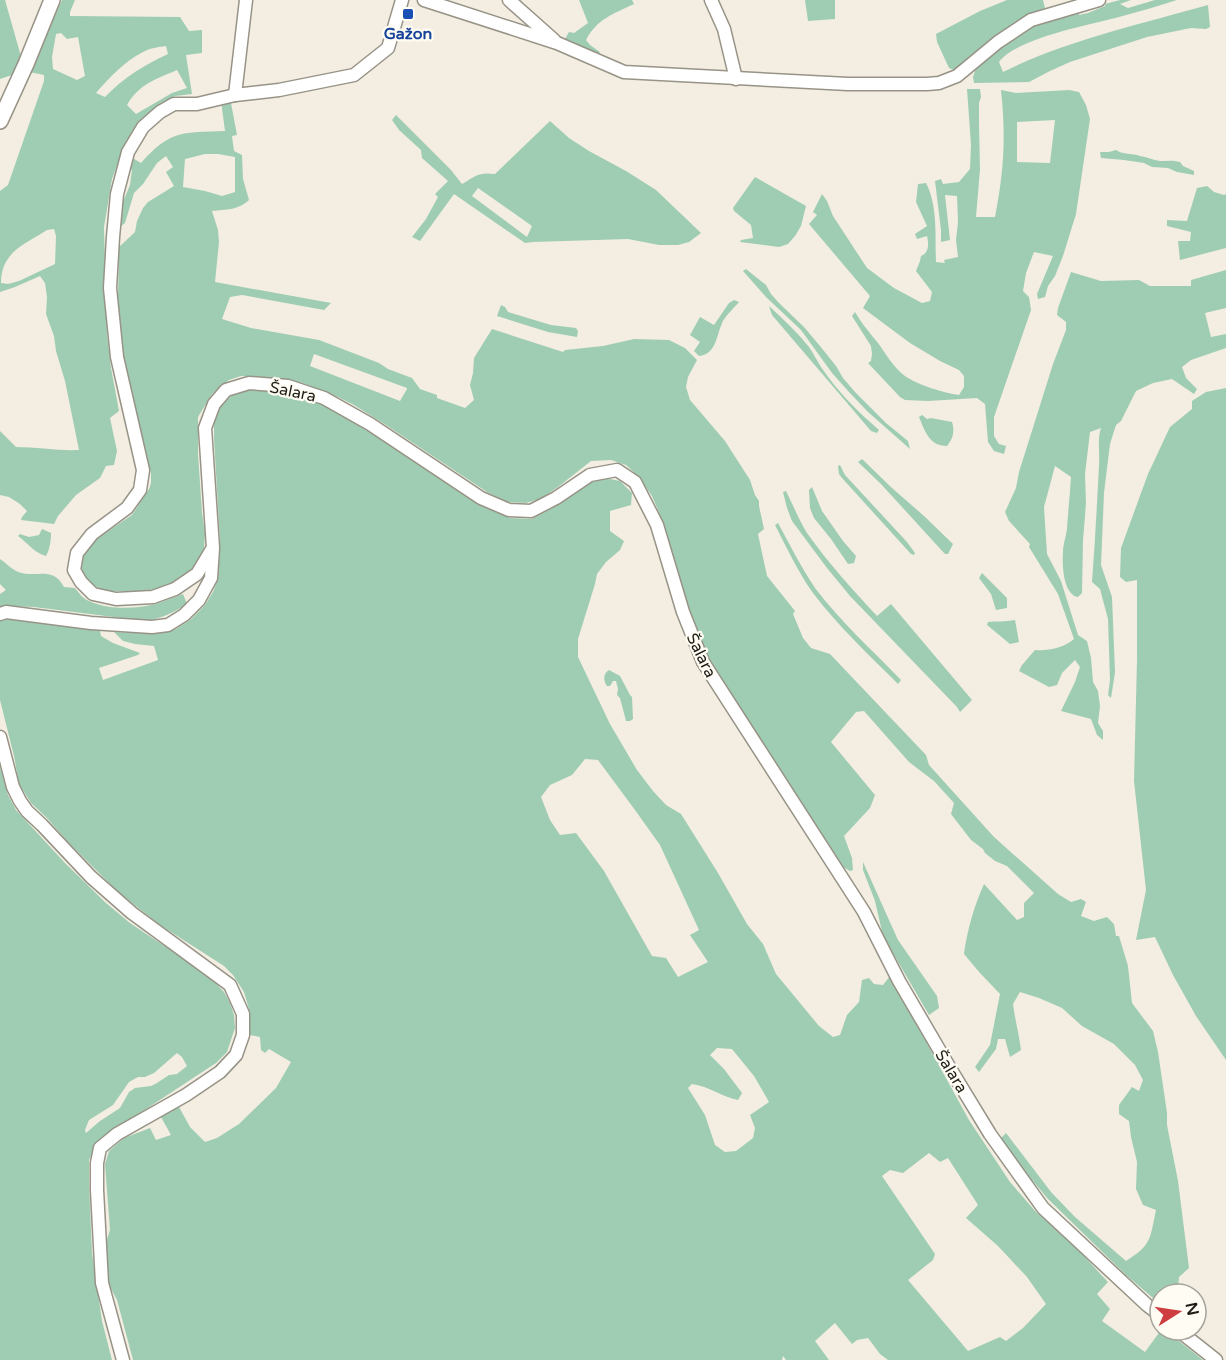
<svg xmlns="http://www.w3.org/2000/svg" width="1226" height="1360" font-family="'Varela Round',sans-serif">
<rect width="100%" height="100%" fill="#f3eee1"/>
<g fill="#9fcdb3" fill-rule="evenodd">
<path d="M0,0H5L22,60L15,74L0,79Z"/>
<path d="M62,0H75L70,12V16L180,17L189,31L202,30V53L186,55L192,94L175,96L161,103L131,139L120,157L112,179L104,227L107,335L111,368L119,411L110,418L117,451L114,465L106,466L100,478L76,495L58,516L54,524L21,520L22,517L27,511L20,504L9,497L0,495V431L16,447C37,447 58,451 79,450L65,381L56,351L54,336L46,314L47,297L45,283L40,276L15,287L0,292V191L8,185L44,81V75L29,72ZM61,33L67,39L78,37L85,76L77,80L53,69L52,57L56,34ZM166,46L168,54C144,65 123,78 105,97L96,93C109,78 125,61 143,52C150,48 159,47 166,46ZM177,70L187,88L172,93L136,114L127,105C139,84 156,79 177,70ZM54,229L56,236L55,264L19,281L8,284L1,283C1,252 25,244 47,230Z"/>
<path d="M579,0H632L634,4C613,14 597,19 586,40L590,45L600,52L598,55L571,46L565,39L569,32L574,33L588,23Z"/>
<path d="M805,0H835V19L808,21Z"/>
<path d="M1007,0H1043L1045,8L1031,14L982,47L954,70L949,68L937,42L936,34L980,11Z"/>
<path d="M1120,0H1131L1120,4L1128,8L1155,0H1177C1158,6 1138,12 1119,17C1089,25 1017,38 999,62L1003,72C1065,41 1141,24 1208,5L1210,27L1206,29L1191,28L1147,37L1070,62L1050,71L1029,82L974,83L973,77L976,68L1012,36L1036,23L1078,11L1079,15L1088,13L1105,6V4Z"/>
<path d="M967,89H980L981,97L979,103V124L980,169L976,217H995C1004,171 1006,137 1001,90L1016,93L1069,90L1079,92L1086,105L1090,119L1076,214L1063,256L1055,276L1048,286L1045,297L1038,299L1037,294L1053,256L1034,252L1026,273L1023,291L1029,297L1031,310L994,417V436L999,444L1006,446L1004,454L994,451L988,442L985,404L977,398L928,401L905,400L900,397L868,363L871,361L872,354L871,346L852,316L855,312C862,324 870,333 878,343C886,354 894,368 905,376C918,385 944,393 959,395L964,387V376L959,370L940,361L910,343L863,308L870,296L809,224L817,215L813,212L822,194L827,201L833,216L867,268L894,288L922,303L930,301L932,292L916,271L920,261L921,256C929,253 929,244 927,236L917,239L915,234L927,226L916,202L918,184L926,183C938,206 935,237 936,262L945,263L944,260L958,257L956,240L958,222L957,196L945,195L950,240L941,242V230L935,181L941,179L943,184L959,182L970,169L971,145ZM1055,120L1050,163L1017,162V122Z"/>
<path d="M221,101L231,103L237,135L232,136L234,151L242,155L243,179L249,200C237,211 226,209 212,211L218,230L219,242L215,282L331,303L324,310L242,295L230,297L222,319L251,328L319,340L379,363L388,369L412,378L420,389L437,395V398L465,408L474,400L470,385L473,373L474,358L492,329L563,352L565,350L603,346L634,339L669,340L685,348L697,360L688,377L686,387L690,400L725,441L750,480L755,495L759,501V506L764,529L758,534L767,576L795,611L793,614L803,638L811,648L830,654L926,755L929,765L994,837L1058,894L1071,902L1081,899L1086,902L1081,916L1094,921L1107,917L1114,924L1116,936H1119L1128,966L1132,1003L1153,1031L1158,1052L1167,1113V1125L1178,1181L1189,1268L1179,1277L1178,1289L1181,1294H1160V1304L1126,1275L1048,1199L1005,1148L1000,1139L1006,1133L1051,1192L1075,1217L1126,1261C1152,1245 1150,1238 1156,1210L1143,1205L1136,1189L1137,1162L1131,1137L1129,1121L1119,1114V1105L1132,1087L1139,1091L1143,1080L1135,1065L1114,1044L1082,1026L1062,1008L1039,998L1020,992L1013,1004C1015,1020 1019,1034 1021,1050L1010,1057L1005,1039H998L996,1049L979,1072L975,1067L990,1045L1000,994L980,973L964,954C967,931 974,906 984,884L1017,920L1024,917V903L1034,893L1007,866L995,861L985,853L983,849L971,840L951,814L954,803L934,781L909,762L864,711L856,712L831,742L875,795L870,808L844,836L852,858L853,870L850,871L843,867L818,833L803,806L771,761L735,700L713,669L700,643L686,603L663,522L652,496L638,476L626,465L611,460L591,461L558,487L540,499L526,503L507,502L487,492L386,425L354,405L338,397L303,383L254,376H241L229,380L212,394L198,417V454L202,512L205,534L204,548L197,563L184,579L168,587L143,591H105L93,585L85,577L80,564L85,552L95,540L132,515L149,489L151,483V474L146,451L129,394L121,343L118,296L119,247L135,232L137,221L143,208L148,202L174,186L166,172L173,167L166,156L157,163L143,184L134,193L125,223L121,226L122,204L130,185L132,170L127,168L131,157L141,163C171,129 183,133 225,131ZM205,154H218L235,157V192L222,196L205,191L183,187L185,159ZM314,354L407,388V389L400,401L310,366Z"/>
<path d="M396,115L451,170L462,184C476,176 478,172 495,174L550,121L569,138L589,151L626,171L656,190L701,233L689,242L678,245H659L628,239L533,242L525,243L454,194L420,241L412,237L426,219L438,197L435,194L448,181L422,158L421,150L399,130L392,120ZM478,188L532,226L527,237L472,196Z"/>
<path d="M1116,150C1123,155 1132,153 1140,156C1147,157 1153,160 1160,161C1167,161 1173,160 1180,162L1183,166L1194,171V175L1177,172L1168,168L1152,167L1144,163L1124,160L1101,158L1100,152H1109Z"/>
<path d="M755,177L806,206L801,226L795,236L788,244L779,247L740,242L741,240L753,238L751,225L734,211L733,208Z"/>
<path d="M1207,186L1214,192L1224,195L1226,194V248L1180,260L1178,241H1190L1191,232L1167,226V220L1187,221L1197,188Z"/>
<path d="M746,269L766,285L771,294L779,303L804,327L820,346L836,366L843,378L855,392L886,423L908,441L910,449L868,412L849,392L832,373L801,330L766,297L743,271Z"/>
<path d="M1226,270V308L1205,313L1211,337L1226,334V348L1191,360L1182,367L1186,378L1197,389L1194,394L1172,379L1153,383L1136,391L1121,421L1116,425L1110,444L1104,493L1101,565L1112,597L1115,672L1111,698L1108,695L1110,680L1108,619L1100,589L1092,582C1095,543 1097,504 1099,465C1100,452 1097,439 1101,428L1090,432L1085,474L1086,503L1083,541L1082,593L1078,597C1063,594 1062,565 1063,552C1063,544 1066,537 1067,529C1068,512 1070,494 1071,477L1055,466L1044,507L1047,554L1061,581L1078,635L1087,641L1091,658L1093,682L1098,691L1100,706L1098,723L1103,731V740L1097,735L1091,719L1061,711L1075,682L1080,667L1075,660L1062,673L1057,685L1049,687L1019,671L1022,665L1035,650C1048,651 1064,648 1074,639L1058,594L1029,547L1030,544L1009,521L1005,512L1016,488L1019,472L1053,364L1066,330V322L1057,315L1058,308L1071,272L1101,281L1139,280L1150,286H1191V280Z"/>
<path d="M734,300L739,302C734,308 727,314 723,321C716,335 717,354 699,356L694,351L700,342L690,335L700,317L714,325L729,303Z"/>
<path d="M501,305L505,307L508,312L551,325L576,328L578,331L577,337L548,332L497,316Z"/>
<path d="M769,306C783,319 797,332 809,347C814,354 817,361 821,367C837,391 858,412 879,430L877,433L871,431L772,315Z"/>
<path d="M252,388L273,391L292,396L312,398L329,407L424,466L482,506L510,518L532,519L560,504L589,483L605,478L620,481L632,493L631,505L610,511V531L624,541L620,550L606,562L597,574L595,584L578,639V657L610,724L637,770L653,791L666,805L681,814L718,873L747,924L763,944L776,974L819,1026L833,1037L840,1035L847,1015L859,1002L862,980L869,978L874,984L883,985L890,976L969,1120L1010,1182L1036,1212L1068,1239L1108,1282L1097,1294L1110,1309L1102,1321L1145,1352L1161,1330H1165L1203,1360H888L880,1354L868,1338L857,1340L852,1344L835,1323L815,1341L829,1360H786L783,1356L782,1360H133L117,1300L107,1281L105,1246L110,1230L105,1164L109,1151L124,1138L150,1128L156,1140L171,1135L161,1117L179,1107L190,1127L205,1142L217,1138L239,1124L276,1088L291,1062L269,1049L265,1053L261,1050L260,1037L250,1035V1013L247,1002L244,992L233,975L224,966L160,925L117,891L67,841L47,818L31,803L19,784L14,756L0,700V621L3,619L100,631L101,636L113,643L140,653L138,655L99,668L103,680L158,660L154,646L135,644L123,641L114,632L156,634L176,629L190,620L205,605L213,592L218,579L220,541L214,439V419L220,406L230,397L239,391ZM585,759L598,760L635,810L660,845L699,930L690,935L708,962L678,977L666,958L652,956L604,871L576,833L560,835L550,820L541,797L550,785L572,775ZM717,1048L732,1049L754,1076L769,1102L750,1115L755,1128L753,1138L736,1151L725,1152L715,1145L705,1115L688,1088L692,1084C709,1086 722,1097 738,1100L742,1093L724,1069L710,1055ZM929,1153L940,1162L948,1158L978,1205L966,1218L998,1246L1027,1277L1046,1304L1023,1328L1006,1341L1000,1337L968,1351L908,1280L933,1260L935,1254L882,1176L890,1170L903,1173Z"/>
<path d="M1226,388V1060L1196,1016L1173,975L1155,937L1136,940L1146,890L1134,781L1137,660V580L1126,582L1120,577L1121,548L1148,474L1170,427L1192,409V401L1206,392Z"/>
<path d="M922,415L927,419L931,418L952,422C955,431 953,439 947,446C929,446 925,431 919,417Z"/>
<path d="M862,459L892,488L924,516L953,544L948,554H945L881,484L858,462Z"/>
<path d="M840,465L845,475L907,542L915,553L914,555L911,554L842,478L839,474L838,466Z"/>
<path d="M812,487L822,511L843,541L856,556L854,563L848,564L831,539L814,518L810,508L809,490Z"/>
<path d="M786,491C793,505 799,520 807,533C828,563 853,590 877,616L891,604L972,700L960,712L957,707L850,596L827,568L792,521L787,508L783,492Z"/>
<path d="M778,523C790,545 801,567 815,588C840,621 872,650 901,680L898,684C869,655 838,626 813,593C798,572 787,548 775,525Z"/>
<path d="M42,529L51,533C51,540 50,549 46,556C34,553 28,543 18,536L20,534L29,537L39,535Z"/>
<path d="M0,559C5,562 10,568 16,571C34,580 52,564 64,587L75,588C79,593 83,599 89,601C108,610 136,609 156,604C165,601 174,597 183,594L187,604C173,613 162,618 146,621L34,607L8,606L0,607V594L6,590L0,584Z"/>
<path d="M982,573L1007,598V608L996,610L991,594L979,578Z"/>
<path d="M1015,620L1019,642L1010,644L987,625L988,622C997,621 1005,622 1015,620Z"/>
<path d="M609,670L620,676L630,695L632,697L633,719L630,721H626L620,698L617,695L618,689L616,681H613L610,686H607C603,680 603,674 609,670Z"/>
<path d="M0,767L8,795L16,810L65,863L106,903L130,923L209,976L224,992L230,1003L234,1015L235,1028L227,1052L216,1063L102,1138L94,1148L89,1160V1183L92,1253L102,1321L112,1360H0ZM177,1053L182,1057L187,1066L177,1074L169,1075L157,1083L151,1086L135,1088L129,1092L120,1108L100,1121L86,1133L85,1130L89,1120L113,1105L129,1082L138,1077H145L154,1073Z"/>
<path d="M863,862L898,940L937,996L939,1008L929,1015L883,936L875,901L863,870Z"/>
</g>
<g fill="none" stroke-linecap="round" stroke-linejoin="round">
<defs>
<g id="minor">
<path d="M424,0L557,43L624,72L848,84H927L939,83L957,76L998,42L1031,20L1099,0"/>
<path d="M509,0L554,40"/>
<path d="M711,0L724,29L736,79"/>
<path d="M235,95L246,0"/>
<path d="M212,549L197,574L175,589L153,597L116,599L93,594L81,582L74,570L77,553L92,534L127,508L140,490L143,470L117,357L110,288L113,237L117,194L128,152L143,127L160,112L174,104H197L235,95L279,90L354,75L388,48L402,0"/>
<path d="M0,614L6,612L91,623L152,627L168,625L184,615L199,600L211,578L213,548L205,428L214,404L226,390L249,383L288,386L324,398L370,424L481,498L509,510L531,511L556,498L590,475L617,470L635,482L657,525L683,612L703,662L864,912L899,981L951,1070L990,1134L1043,1208L1147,1305L1160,1315"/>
<path d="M0,737L13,787L20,801L27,811L42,825L91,877L132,913L230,985L243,1014V1035L236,1055L220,1072L186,1095L117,1134L100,1148L97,1163V1190L102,1283L123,1360"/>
<path d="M1178,1330L1216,1360"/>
</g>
<path id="tertiary" d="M0,121L26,64L52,0"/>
</defs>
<use href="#minor" stroke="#979386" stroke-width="15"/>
<use href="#tertiary" stroke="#979386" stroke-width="18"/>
<use href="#minor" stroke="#fff" stroke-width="12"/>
<use href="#tertiary" stroke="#fff" stroke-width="15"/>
</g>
<rect fill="#1a4fb4" stroke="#fffcf3" stroke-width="2" x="402" y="8" width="12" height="12" rx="3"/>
<g text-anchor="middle" stroke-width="4.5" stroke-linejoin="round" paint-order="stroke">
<g font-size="16" font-weight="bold" fill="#164399" stroke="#fffcf3">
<text x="408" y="39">Gažon</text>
</g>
<g font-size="16" fill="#1f1d18" stroke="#fffcf3">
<text transform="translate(293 391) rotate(12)" y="6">Šalara</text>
<text transform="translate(702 655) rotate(64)" y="6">Šalara</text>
<text transform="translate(952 1071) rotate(59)" y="6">Šalara</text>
</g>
</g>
<g transform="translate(1178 1312) rotate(78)"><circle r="28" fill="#fffcf3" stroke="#a5a39b" stroke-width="1.5"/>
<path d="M0-4.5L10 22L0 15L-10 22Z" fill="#ce3e41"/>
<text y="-9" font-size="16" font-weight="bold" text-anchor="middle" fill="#1f1d18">N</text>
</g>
</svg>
